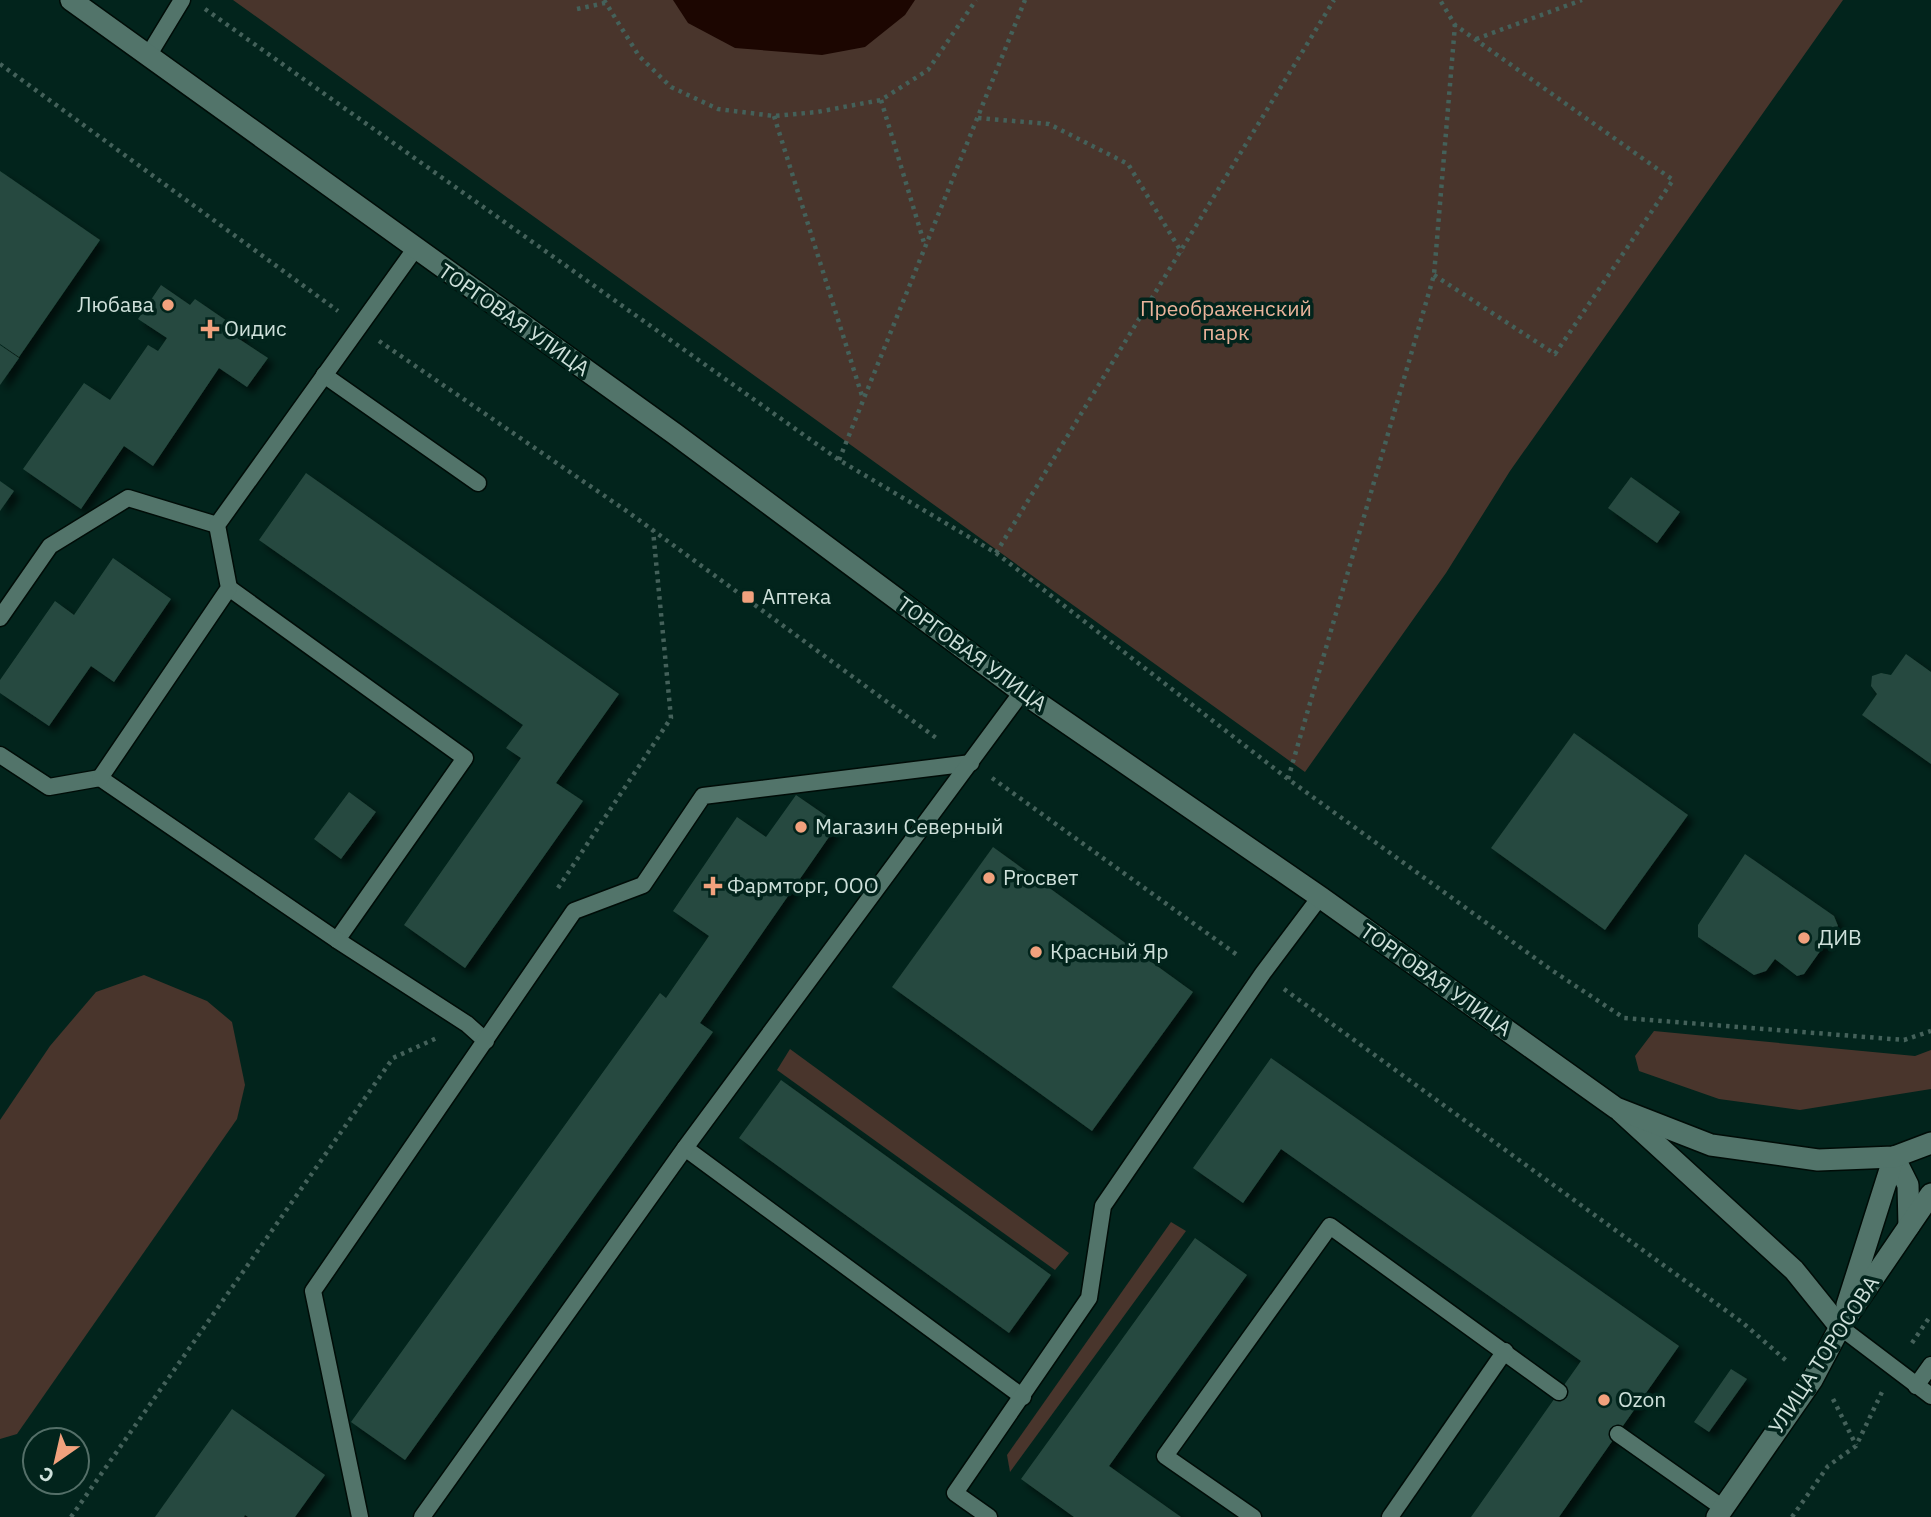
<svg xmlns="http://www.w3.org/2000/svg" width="1931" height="1517" font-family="'IBM Plex Sans',sans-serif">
<defs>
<filter id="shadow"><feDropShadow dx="6" dy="6" stdDeviation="3.5" flood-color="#0009"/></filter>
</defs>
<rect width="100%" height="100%" fill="#02241c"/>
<g fill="#49352c">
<path d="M233,0H1843L1510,471L1446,573L1305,772Z"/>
<path d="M144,975L207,1001L232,1022L245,1085L237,1119L17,1434L0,1439V1120L50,1046L96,992Z"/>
<path d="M1654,1031L1915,1056L1931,1050V1089L1800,1110L1719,1099L1639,1071L1635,1056Z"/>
<path d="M790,1049L1069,1253L1055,1270L777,1070Z"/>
<path d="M1171,1222L1186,1231L1010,1472L1007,1455Z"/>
</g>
<path fill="#1c0601" d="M673,0H915L905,15L865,47L822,55L735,48L688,23Z"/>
<g fill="#27493f" filter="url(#shadow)">
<path d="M0,171L100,240L19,357L0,344Z"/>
<path d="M161,285L190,305L195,299L243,332L239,339L268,358L247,387L219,368L153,466L124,446L81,509L23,469L84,383L110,400L148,345L158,351L167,338L138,319Z"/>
<path d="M0,345L19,358L0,385Z"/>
<path d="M306,473L619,694L556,783L583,801L465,968L404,925L521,758L506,748L523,725L259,540Z"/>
<path d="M1631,477L1680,512L1657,543L1608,508Z"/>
<path d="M0,481L14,491L0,511Z"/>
<path d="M113,558L171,599L114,682L91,666L49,726L0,693V680L55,601L74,615Z"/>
<path d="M1906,654L1931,672V764L1862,715L1877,694L1871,686L1872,676L1881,673L1891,675Z"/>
<path d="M1574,733L1688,815L1605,930L1491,848Z"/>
<path d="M349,792L376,812L341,859L314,839Z"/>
<path d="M796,795L838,824L700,1023L713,1032L405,1460L351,1422L660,993L666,998L709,936L673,911L737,817L766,837Z"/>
<path d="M993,847L1193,992L1092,1131L892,987Z"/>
<path d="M1745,854L1834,916L1838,926L1804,974L1797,976L1775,959L1766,971L1754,975L1698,937V925Z"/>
<path d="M1271,1058L1679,1346L1559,1517H1471L1581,1361L1281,1149L1243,1203L1193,1168Z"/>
<path d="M781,1080L1051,1275L1009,1333L739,1138Z"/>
<path d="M1195,1238L1247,1275L1109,1466L1181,1517H1074L1021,1479Z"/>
<path d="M1731,1369L1747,1379L1709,1432L1694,1422Z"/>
<path d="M232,1409L325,1475L295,1517H248L245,1515L244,1517H155Z"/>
</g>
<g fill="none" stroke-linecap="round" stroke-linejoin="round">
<defs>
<g id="lane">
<path d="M148,56L182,0"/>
<path d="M324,375L478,483"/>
<path d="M229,588L465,758L337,940"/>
<path d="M0,618L50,546L128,498L217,525"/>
<path d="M0,755L49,787L100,778L337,940L467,1024L486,1041"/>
<path d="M100,778L229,588L217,525L415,249"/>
<path d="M685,1148L1023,1397"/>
<path d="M1840,1327L1931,1396"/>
<path d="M1916,1386L1931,1365"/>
<path d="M1618,1434L1723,1508"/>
<path d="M360,1517L313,1291L574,911L643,885L703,796L971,763"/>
<path d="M422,1517L685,1148L1022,692"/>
<path d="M989,1517L955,1493L1089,1298L1103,1206L1263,973L1320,897"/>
<path d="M1253,1517L1165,1456L1330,1226L1559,1392"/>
<path d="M1390,1517L1505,1351"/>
</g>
<g id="street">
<path d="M1620,1111L1794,1270L1840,1327"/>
<path d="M1894,1157L1908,1185L1909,1226"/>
<path d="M1847,1305L1894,1157"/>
<path d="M1717,1517L1812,1380L1840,1327L1931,1194"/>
</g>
<path id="secondary" d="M71,0L675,434L1022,692L1320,897L1616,1108L1711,1145L1818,1160L1894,1157L1931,1143"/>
</defs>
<use href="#lane" stroke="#000c07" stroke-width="19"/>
<use href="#street" stroke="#000c07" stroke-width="24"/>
<use href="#secondary" stroke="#000c07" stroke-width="24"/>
<g stroke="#44615a" stroke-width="4.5" stroke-dasharray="3.5 5" stroke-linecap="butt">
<path d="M604,0L639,56L671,87L718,109L774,116L817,112L881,100L928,70L976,0"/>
<path d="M205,9L839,460L996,553L1288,779L1550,969L1624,1018L1904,1040L1931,1031"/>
<path d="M577,9L605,3"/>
<path d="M1476,39L1582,0"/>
<path d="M0,64L338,311"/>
<path d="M881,100L925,246"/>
<path d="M774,116L863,399"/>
<path d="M978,118L1049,124L1128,164L1182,253"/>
<path d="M1434,275L1555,354L1673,180L1455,25L1440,0"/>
<path d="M379,341L628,512L939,740"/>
<path d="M839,460L1025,0"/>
<path d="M996,553L1334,0"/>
<path d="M992,778L1240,957"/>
<path d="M1288,779L1434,275L1455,25"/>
<path d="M558,888L671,718L653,530"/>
<path d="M1284,989L1743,1323L1789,1363"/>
<path d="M1912,1343L1931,1315"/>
<path d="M1833,1399L1856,1445"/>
<path d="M71,1517L393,1058L439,1037"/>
<path d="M1792,1517L1828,1466L1856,1446L1882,1392"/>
</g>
<use href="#lane" stroke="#52746a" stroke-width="16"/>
<use href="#street" stroke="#52746a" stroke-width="21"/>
<use href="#secondary" stroke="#52746a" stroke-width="21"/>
</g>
<g fill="#f1a17d" stroke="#02241c" stroke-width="2.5">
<circle cx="168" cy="305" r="7"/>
<path d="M206.5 318.5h7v7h7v7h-7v7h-7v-7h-7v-7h7z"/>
<rect x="741" y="590" width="14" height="14" rx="3.5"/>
<circle cx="801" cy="827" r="7"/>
<circle cx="989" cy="878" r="7"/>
<path d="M709.5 875.5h7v7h7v7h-7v7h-7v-7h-7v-7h7z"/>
<circle cx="1804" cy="938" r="7"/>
<circle cx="1036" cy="952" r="7"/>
<circle cx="1604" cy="1400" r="7"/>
</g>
<g text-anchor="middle" stroke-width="7" stroke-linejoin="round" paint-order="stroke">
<g font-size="21" fill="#cee0da" stroke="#02241c" text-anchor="start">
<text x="154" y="312" text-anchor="end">Любава</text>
<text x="224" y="336">Оидис</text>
<text x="762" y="604">Аптека</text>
<text x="815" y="834">Магазин Северный</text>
<text x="1003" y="885">Proсвет</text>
<text x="727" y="893">Фармторг, ООО</text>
<text x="1818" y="945">ДИВ</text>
<text x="1050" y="959">Красный Яр</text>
<text x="1618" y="1407">Ozon</text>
</g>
<g font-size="21" fill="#ebb49b" stroke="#02241c">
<text x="1226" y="316">Преображенский<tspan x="1226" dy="24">парк</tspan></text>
</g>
<g font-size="21" fill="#cee0da" stroke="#02241c">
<text transform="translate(514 320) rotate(35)" y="7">ТОРГОВАЯ УЛИЦА</text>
<text transform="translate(972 654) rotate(36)" y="7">ТОРГОВАЯ УЛИЦА</text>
<text transform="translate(1436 980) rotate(35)" y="7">ТОРГОВАЯ УЛИЦА</text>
<text transform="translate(1824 1355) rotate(-57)" y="7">УЛИЦА ТОРОСОВА</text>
</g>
</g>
<g transform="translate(56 1461) rotate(214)"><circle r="33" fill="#02241c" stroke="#546f68" stroke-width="2"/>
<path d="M0-5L12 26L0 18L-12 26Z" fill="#f1a17d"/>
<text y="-10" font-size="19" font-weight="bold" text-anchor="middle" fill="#cee0da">С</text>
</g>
</svg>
